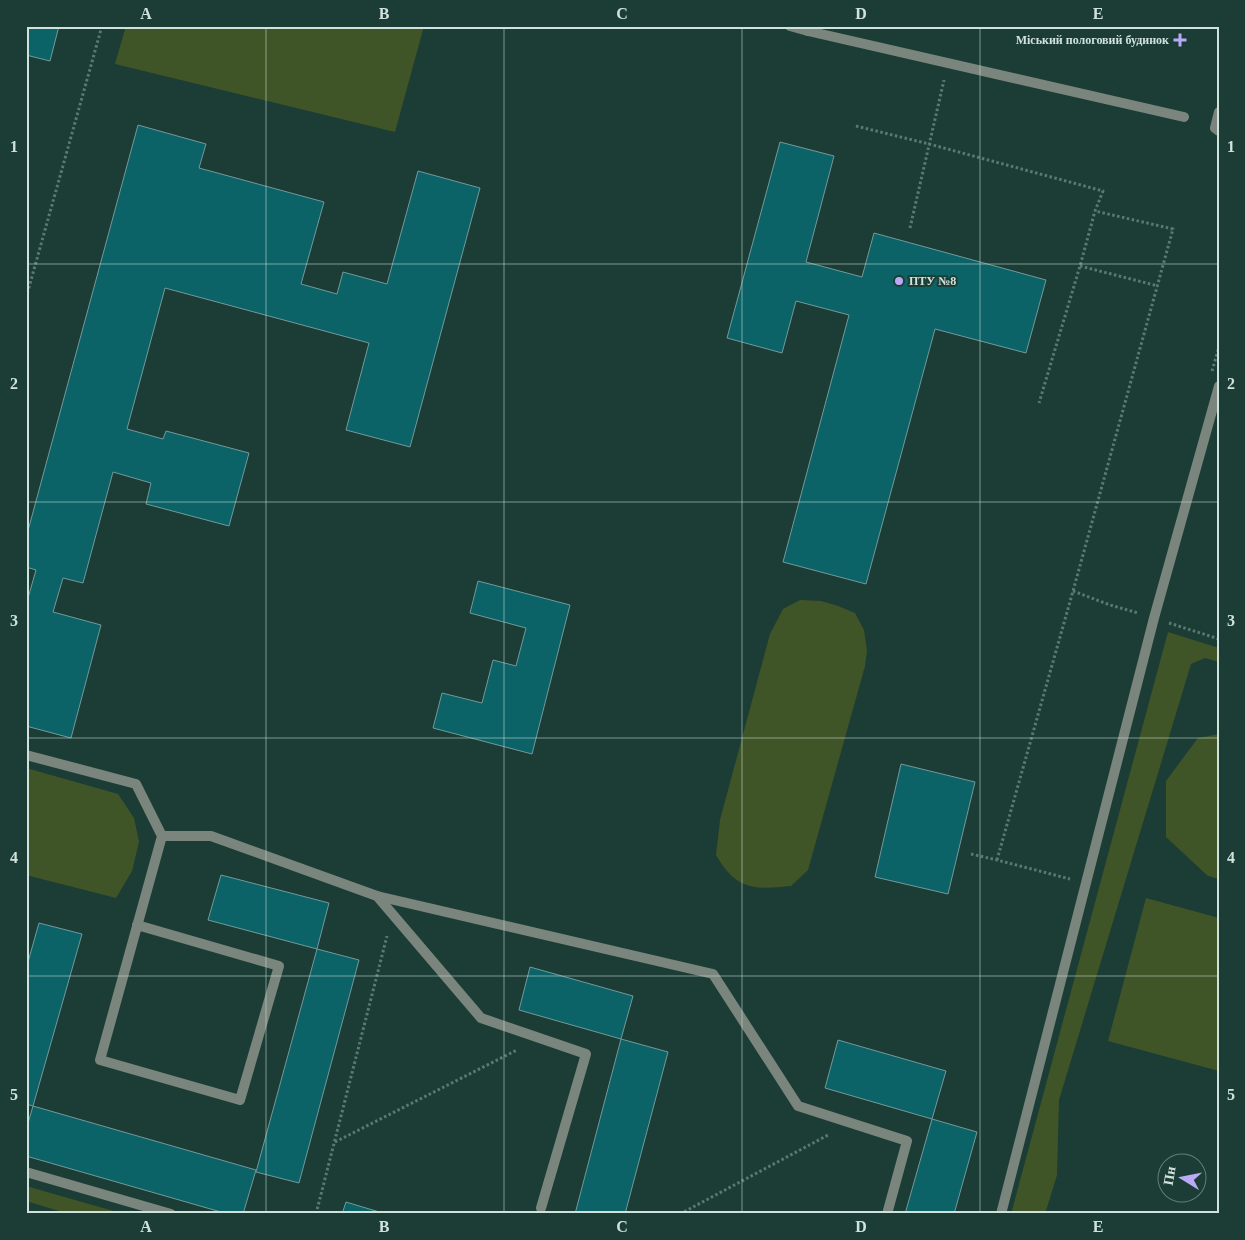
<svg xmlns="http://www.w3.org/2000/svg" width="1245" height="1240" font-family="'Times New Roman',serif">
<rect width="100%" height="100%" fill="#1b3d35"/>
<g fill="#405527">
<path d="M126,26H424L395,132L115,64Z"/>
<path d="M800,600L821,601L838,606L855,613L864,630L867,651L865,666L808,870L791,886C767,888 745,892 728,872C723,867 720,861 716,855L720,820L770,634L783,609Z"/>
<path d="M1168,632L1219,648V662L1205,658L1191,664L1059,1100L1057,1175L1045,1214H1011Z"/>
<path d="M1219,734V879L1208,876L1166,837V781L1198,738Z"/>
<path d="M26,768L118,794L134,818L139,842L132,871L116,898L26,875Z"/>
<path d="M1146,898L1219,918V1071L1108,1041Z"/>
<path d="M26,1187V1186L124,1214H69L26,1201Z"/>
</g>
<g fill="#0c6367" stroke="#73999b">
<path d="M26,26H59L50,61L26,55Z"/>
<path d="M138,125L206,144L199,168L324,202L301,284L337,294L343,272L387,284L418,171L480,188L410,447L346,430L369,343L165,288L127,429L163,439L166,431L249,453L229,526L146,504L151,483L113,472L83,583L63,578L53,612L101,625L71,738L26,726V605L36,570L26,567V538Z"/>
<path d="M780,142L834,156L806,262L862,277L874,233L1046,280L1026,353L935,329L866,584L783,562L849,315L796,301L782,353L727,338Z"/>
<path d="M478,581L570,605L532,754L433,728L442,693L482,703L493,660L516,666L526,628L470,613Z"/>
<path d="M901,764L975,782L948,894L875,877Z"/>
<path d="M221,875L329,903L317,949L208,920Z"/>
<path d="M39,923L82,934L33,1106L26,1104V969Z"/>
<path d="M317,949L359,960L299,1183L256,1172Z"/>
<path d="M530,967L633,996L621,1039L519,1010Z"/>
<path d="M621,1039L668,1052L625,1214H575Z"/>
<path d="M838,1040L946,1071L932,1119L825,1088Z"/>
<path d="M33,1106L256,1170L243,1214H228L26,1156V1130Z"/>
<path d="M932,1119L977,1132L954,1214H905Z"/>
<path d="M346,1202L386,1214H342Z"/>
</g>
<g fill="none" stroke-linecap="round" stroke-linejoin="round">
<g stroke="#5c7971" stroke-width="3" stroke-dasharray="2.5 2.5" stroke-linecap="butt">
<path d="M856,126L929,144L1103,191L1095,211L1080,266L1039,403"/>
<path d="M910,228L944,80"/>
<path d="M1080,266L1158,286"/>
<path d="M26,298L102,26"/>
<path d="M1212,371L1219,347"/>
<path d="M1073,591L1110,605L1138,613"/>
<path d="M1169,623L1219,639"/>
<path d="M971,854L997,860L1070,879"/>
<path d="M997,860L1073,591L1173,229L1095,211"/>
<path d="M335,1142L517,1050"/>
<path d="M316,1214L387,936"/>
<path d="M680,1214L830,1134"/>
</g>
<g stroke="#7a857d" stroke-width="10">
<path d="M790,26L808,31L811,26"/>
<path d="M808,31L1184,117"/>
<path d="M1219,112L1215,128L1219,131"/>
<path d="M26,755L136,784L162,836L100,1060L240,1100L279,966L137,925"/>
<path d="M162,836H211L377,896L481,1018L586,1054L541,1208"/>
<path d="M377,896L713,974L798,1106L907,1141L887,1214"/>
<path d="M26,1172L171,1214"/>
<path d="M1001,1214L1154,618L1219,386"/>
</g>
</g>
<path fill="none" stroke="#d0e2dc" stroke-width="1" stroke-opacity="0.55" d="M266,26V1214M504,26V1214M742,26V1214M980,26V1214M26,264H1219M26,502H1219M26,738H1219M26,976H1219"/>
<g fill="#baaaf6" stroke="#1b3d35" stroke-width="2">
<path d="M1177.5 32.5h5v5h5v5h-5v5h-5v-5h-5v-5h5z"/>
<circle cx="899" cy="281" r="5"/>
</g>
<g text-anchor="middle" stroke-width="4" stroke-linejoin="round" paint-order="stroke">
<g font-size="12" font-weight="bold" fill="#d0e2dc" stroke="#1b3d35" text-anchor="end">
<text x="1169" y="44">Міський пологовий будинок</text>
<text x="909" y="285" text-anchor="start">ПТУ №8</text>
</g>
</g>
<rect width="1245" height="1240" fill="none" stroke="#1b3d35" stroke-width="55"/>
<g transform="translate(1182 1178) rotate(280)"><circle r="24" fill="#1b3d35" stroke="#637f78"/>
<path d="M0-4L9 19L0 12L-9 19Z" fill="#baaaf6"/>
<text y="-8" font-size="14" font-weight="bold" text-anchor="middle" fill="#d0e2dc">Пн</text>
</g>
<rect x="28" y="28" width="1190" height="1184" fill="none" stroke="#d0e2dc" stroke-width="2"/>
<g font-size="16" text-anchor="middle" font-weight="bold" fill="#d0e2dc">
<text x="146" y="19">A</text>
<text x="384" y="19">B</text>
<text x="622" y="19">C</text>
<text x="861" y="19">D</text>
<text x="1098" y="19">E</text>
<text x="14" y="152">1</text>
<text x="1231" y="152">1</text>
<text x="14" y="389">2</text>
<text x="1231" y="389">2</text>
<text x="14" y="626">3</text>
<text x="1231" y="626">3</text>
<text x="14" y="863">4</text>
<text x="1231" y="863">4</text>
<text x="14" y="1100">5</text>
<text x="1231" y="1100">5</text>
<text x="146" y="1232">A</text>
<text x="384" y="1232">B</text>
<text x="622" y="1232">C</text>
<text x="861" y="1232">D</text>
<text x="1098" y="1232">E</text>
</g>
</svg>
